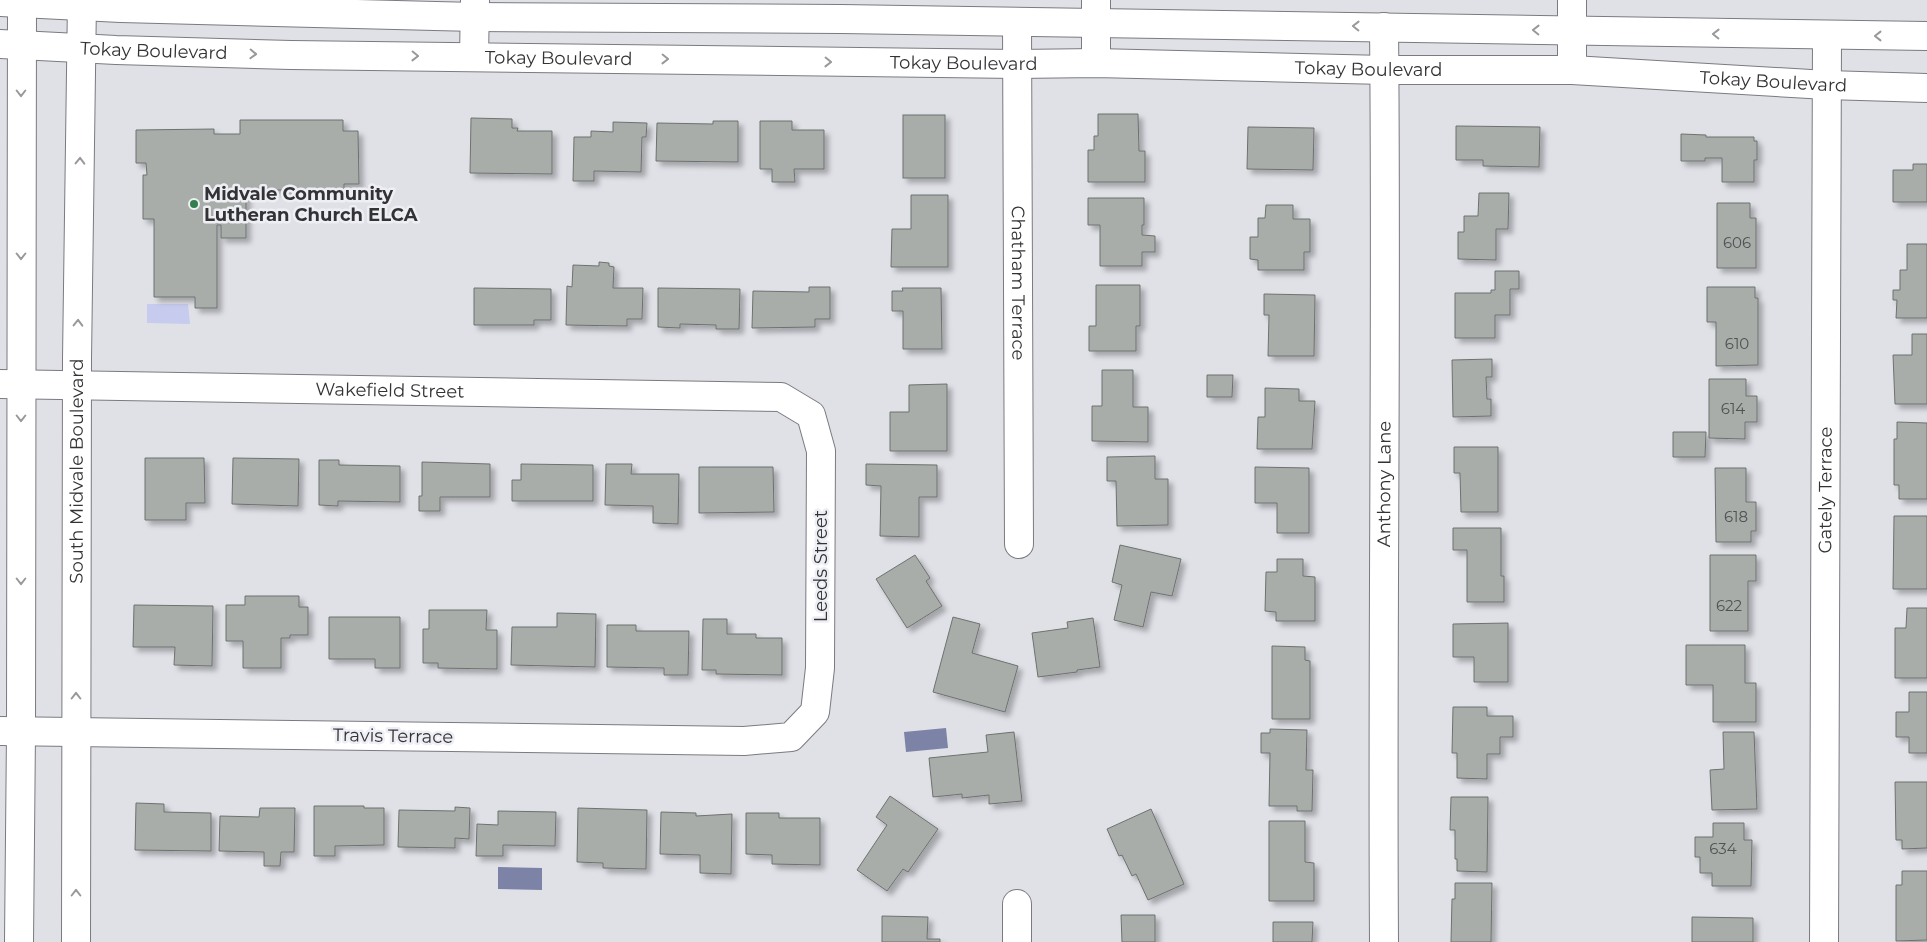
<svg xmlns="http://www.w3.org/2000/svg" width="1927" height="942" font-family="Montserrat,sans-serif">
<defs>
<filter id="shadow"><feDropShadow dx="4.5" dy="4.5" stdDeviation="2.5" flood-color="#0004"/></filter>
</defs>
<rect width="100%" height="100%" fill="#e0e1e7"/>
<path fill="#c7cbed" d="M147,304H188L190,324L147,323Z"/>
<g fill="#7d82a7">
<path d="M946,728L948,748L906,752L904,732Z"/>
<path d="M498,867L542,868V890L498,889Z"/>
</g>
<g fill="#a8ada9" stroke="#6d726e" filter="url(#shadow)">
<path d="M1098,114H1138L1139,151H1145V182H1088V150H1094V136H1098Z"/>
<rect x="903" y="115" width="42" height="63"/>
<path d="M471,118L512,119V128H518L517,131H552V174L470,173Z"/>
<path d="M240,120H343V131H358L359,184H344V190H246V238H221V225H217V308H195V297H154V219H143V175H147L146,163H136V130L214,129V134H240Z"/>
<path d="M713,121H738V162L656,161L657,123L713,124Z"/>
<path d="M760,121H792V130H824V169H794L795,182H772V169H760Z"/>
<path d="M613,122L647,123L646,137H642L641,172L594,171V181H573L574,137H591V131L613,132Z"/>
<path d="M1456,126L1540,127L1539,167L1483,166V160H1456Z"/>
<path d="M1248,127L1314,128L1313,170L1247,169Z"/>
<path d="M1681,134L1706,135V137H1754V141H1757V160H1754V182H1722V158H1705V161H1681Z"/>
<path d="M1913,164H1927V202H1893V170H1913Z"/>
<path d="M1479,193H1509L1508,229H1496V260L1458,259V232H1464V216H1478Z"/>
<path d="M911,195H948V267H891L892,229H911Z"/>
<path d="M1088,198H1144V225H1142V235L1155,236V252H1142V266H1100V225H1088Z"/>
<path d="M1717,203H1750V218H1756V268H1717Z"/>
<path d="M1266,205H1293V219H1310V252H1304V270H1258V260L1250,259V237H1258V218H1265Z"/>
<path d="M1907,244H1927V318H1896L1897,300H1893V290H1900V270H1907Z"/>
<path d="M599,262L609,263V266L614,267L613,288H643L642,319H627V326L566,325L567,286L572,287L573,265L599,266Z"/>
<path d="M1495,271H1519V289H1510V315H1495V338H1455V293H1491V290H1495Z"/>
<path d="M1096,285H1140V326H1136V351H1089V326H1096Z"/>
<path d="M809,287H830V319H815V327L752,328L753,291L809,292Z"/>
<path d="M1707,287H1755V298H1758V365L1716,366V322H1707Z"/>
<path d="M474,288L551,289V320H534V325H474Z"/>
<path d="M658,288L740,289L739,329H716V325L680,324V328L658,327Z"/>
<path d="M902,288H941L942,349H903V311H892V291H903Z"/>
<path d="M1264,294L1315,295L1314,356H1268L1269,315H1264Z"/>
<path d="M1912,334H1927V404H1895L1893,355H1912Z"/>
<path d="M1492,359V377H1486L1487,399H1491V416L1453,417L1452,360Z"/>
<path d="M1102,370H1133V407H1148V442L1092,441V406H1102Z"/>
<path d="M1207,375H1233L1232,397H1207Z"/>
<path d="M1709,379H1746V396H1757V422H1745V439L1709,438Z"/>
<path d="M947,384V451H890V412H909V385Z"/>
<path d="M1265,388L1299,389V401H1315L1312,449H1257L1258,417H1265Z"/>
<path d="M1897,422L1927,423V499H1899V485H1894V439H1897Z"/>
<path d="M1673,432H1706L1705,457H1673Z"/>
<path d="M1454,447H1498V512H1461L1460,473H1454Z"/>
<path d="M1155,456V479H1168V525L1117,526L1116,481H1107V457Z"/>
<path d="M145,458H204L205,503H186V520H145Z"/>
<path d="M233,458L299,459L298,506L232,504Z"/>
<path d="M319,460H339V465L400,466V502L338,501V506L319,505Z"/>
<path d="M422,462L490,464V497H440V511H419V496H422Z"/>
<path d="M521,464L593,465V501H512V480H521Z"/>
<path d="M606,464H632L631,474H679L678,524L653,523V506L605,505Z"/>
<path d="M866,464L937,465V497H919V537L880,536L881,486L866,485Z"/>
<path d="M699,467H773L774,512L699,513Z"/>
<path d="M1255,467L1309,468V533H1277V503H1255Z"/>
<path d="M1715,468H1746V502H1756V531H1751V542H1716Z"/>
<path d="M1894,516H1927V589H1893Z"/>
<path d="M1453,528H1501V576H1504V602H1467V550H1453Z"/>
<path d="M1120,545L1181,559L1172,596L1151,592L1143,627L1114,620L1122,585L1112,582Z"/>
<path d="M915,555L930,578L926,581L942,606L907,628L876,579Z"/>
<path d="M1710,555H1756V581H1748V631H1710Z"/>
<path d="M1277,559H1303V576L1315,577V621H1276V612L1265,611L1266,572H1277Z"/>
<path d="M245,596H299V607H308V635H290V638H281V668H243V641H226V605H245Z"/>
<path d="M134,605L213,606L212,666L174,665L175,647H133Z"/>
<path d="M1907,608H1927V678H1895V628H1906Z"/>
<path d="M429,610H487L486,630H497V669L438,668V663H423V629H429Z"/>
<path d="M557,613L596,614L595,667L511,665L512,627H557Z"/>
<path d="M329,617H400V668H375V659H329Z"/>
<path d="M953,617L980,624L972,653L1018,666L1005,712L933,692Z"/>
<path d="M1093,618L1100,667L1077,670V672L1038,677L1032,633L1068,628L1067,622Z"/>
<path d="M703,619H727V634H756V638H782V675L716,674V670H702Z"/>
<path d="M1508,623V682H1474V657H1453V624Z"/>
<path d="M607,625H636V631H689L688,675H664V668L607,667Z"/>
<path d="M1686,645H1745V683H1756V722H1713V685H1686Z"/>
<path d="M1272,646L1305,647V660L1310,661V719H1272Z"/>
<path d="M1909,692H1927V753H1909V737H1896V712H1909Z"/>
<path d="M1453,707H1487V716H1513V737H1500V754H1487V779L1457,778V753H1452Z"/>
<path d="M1270,729L1307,730L1306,770H1313L1312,811H1297V806H1269L1270,753H1261V733H1270Z"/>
<path d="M1014,732L1022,801L989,804V795L962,798V794L933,797L929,758L988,752L986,735Z"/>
<path d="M1723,732H1754L1757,809L1712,810L1710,770L1724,769Z"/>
<path d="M1895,782H1927V848L1902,849V840H1896Z"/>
<path d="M890,796L938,829L908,872L903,869L887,891L857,870L887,825L876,817Z"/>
<path d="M1451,797H1488L1487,872L1457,871V859H1455V830H1450Z"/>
<path d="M136,803L164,804V812L211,813V851L135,850Z"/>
<path d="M314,806H364V808H384V845L335,846V856H314Z"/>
<path d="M455,807L470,808L469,839L455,838V848L398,847L399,810L455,811Z"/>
<path d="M260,808H295L294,852H281L280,866H264V852L219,851L220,816L259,817Z"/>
<path d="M578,808L647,810L646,869L603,868V863L577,862Z"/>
<path d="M1151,809L1184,884L1148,900L1136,874L1132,876L1122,855L1119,856L1107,829Z"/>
<path d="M498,811L556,812L555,846L503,845V856H476L477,824L498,825Z"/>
<path d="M661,812L696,813V816L732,814L731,874L700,873V855L660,854Z"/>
<path d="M746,813H779V818H820V865L772,864V855L746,854Z"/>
<path d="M1269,821H1305V862L1314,863V901H1269Z"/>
<path d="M1713,823H1744V840H1752L1751,886H1712V873H1700V857H1695V837H1713Z"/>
<path d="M1902,871H1927V940L1896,941V885H1902Z"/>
<path d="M1455,883H1492L1491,942H1451L1452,899H1455Z"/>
<path d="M1121,915H1155V942H1122Z"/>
<path d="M882,916L928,917L927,939H940V942H882Z"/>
<path d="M1692,917L1753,918V942H1692Z"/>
<path d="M1273,922H1313L1312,942H1273Z"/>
</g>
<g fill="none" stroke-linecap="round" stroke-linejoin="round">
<defs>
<g id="street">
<path d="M1572,0V70"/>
<path id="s1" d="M1017,23L1019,544"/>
<path d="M474,57L475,0"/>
<path d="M1096,63V0"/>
<path id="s2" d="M0,384L781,397L811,415L821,451L820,668L815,712L791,737L744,741L0,731"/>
<path d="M1017,904V942"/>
<path id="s3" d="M1384,942C1382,637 1387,332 1384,27"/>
<path id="s4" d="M1824,942L1827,36"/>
</g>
<g id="secondary">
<path d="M0,2L121,8L475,17L841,19L1927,36"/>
<path id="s5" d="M0,44L116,50L291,55L1017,64L1096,63L1385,70H1572L1827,85L1927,88"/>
<path d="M19,942L21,732L22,0"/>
<path id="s6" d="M76,942L77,359L82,0"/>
</g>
</defs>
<use href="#street" stroke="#7a7b81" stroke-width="30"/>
<use href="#secondary" stroke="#7a7b81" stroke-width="30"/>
<use href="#street" stroke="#fff" stroke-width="28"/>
<use href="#secondary" stroke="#fff" stroke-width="28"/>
</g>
<defs><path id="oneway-chevron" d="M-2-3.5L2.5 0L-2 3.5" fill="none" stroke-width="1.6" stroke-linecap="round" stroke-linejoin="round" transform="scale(1.25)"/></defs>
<g stroke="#99999a">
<use href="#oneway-chevron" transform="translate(1356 26) rotate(-179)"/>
<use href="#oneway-chevron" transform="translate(1536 30) rotate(-179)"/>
<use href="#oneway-chevron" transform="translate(1716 34) rotate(-179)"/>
<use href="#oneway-chevron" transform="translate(1878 36) rotate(-180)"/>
<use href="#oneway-chevron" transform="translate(253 54) rotate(2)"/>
<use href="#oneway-chevron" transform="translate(415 56) rotate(1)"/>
<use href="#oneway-chevron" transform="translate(665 59) rotate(1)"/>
<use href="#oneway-chevron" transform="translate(828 62) rotate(1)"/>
<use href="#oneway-chevron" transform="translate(21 93) rotate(90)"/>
<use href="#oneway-chevron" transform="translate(80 161) rotate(-89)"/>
<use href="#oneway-chevron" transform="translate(21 256) rotate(90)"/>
<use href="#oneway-chevron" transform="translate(78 323) rotate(-89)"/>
<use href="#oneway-chevron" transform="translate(21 418) rotate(90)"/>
<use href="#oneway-chevron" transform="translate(21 581) rotate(90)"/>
<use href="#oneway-chevron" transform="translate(76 696) rotate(-90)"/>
<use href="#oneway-chevron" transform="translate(76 893) rotate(-90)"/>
</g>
<circle fill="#327e4d" stroke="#eeeff5" stroke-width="2" cx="194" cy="204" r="5"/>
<g text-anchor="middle" stroke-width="5" stroke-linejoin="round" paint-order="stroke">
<g font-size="15" fill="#505253">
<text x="1737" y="248">606</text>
<text x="1737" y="349">610</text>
<text x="1733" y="414">614</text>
<text x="1736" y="522">618</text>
<text x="1729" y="611">622</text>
<text x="1723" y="854">634</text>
</g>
<g font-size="18" fill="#333336" stroke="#eeeff5">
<text dy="6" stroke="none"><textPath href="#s5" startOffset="154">Tokay Boulevard</textPath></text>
<text dy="6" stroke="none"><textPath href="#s5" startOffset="559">Tokay Boulevard</textPath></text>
<text dy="6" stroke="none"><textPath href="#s5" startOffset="964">Tokay Boulevard</textPath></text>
<text dy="6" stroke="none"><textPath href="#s5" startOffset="1369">Tokay Boulevard</textPath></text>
<text dy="6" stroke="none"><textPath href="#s5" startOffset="1774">Tokay Boulevard</textPath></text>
<text dy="6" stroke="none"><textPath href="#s1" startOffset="260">Chatham Terrace</textPath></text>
<text dy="6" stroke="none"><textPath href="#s2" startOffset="390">Wakefield Street</textPath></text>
<text dy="6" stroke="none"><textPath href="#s6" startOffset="471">South Midvale Boulevard</textPath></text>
<text dy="6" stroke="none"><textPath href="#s3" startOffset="458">Anthony Lane</textPath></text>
<text dy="6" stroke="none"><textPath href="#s4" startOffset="452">Gately Terrace</textPath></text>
<text transform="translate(821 566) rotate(-90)" y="6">Leeds Street</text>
<text transform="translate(393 736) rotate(1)" y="6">Travis Terrace</text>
</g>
<g font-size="18" font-weight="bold" fill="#333336" stroke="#eeeff5" text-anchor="start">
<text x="204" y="200">Midvale Community<tspan x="204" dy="21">Lutheran Church ELCA</tspan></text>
</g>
</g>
</svg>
